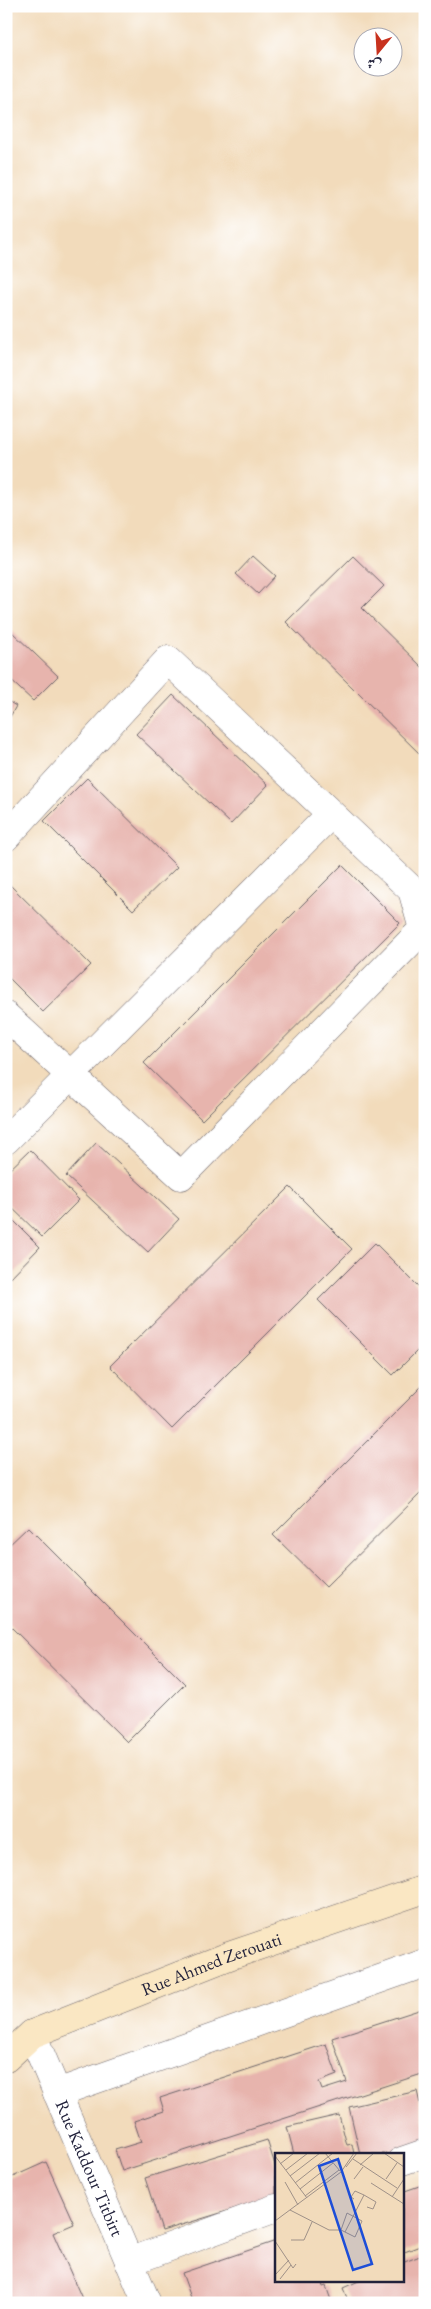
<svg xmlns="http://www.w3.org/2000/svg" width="431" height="2309" font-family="'EB Garamond',Amiri,serif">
<rect width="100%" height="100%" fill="#fff"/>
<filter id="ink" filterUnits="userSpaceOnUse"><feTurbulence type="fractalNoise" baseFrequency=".02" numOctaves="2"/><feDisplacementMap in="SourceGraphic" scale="10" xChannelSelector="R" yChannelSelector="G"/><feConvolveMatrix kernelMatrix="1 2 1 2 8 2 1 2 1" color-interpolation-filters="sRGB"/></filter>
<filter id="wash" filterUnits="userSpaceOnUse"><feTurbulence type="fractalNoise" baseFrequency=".0096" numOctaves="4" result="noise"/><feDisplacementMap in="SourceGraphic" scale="20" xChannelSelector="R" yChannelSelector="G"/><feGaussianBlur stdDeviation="1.12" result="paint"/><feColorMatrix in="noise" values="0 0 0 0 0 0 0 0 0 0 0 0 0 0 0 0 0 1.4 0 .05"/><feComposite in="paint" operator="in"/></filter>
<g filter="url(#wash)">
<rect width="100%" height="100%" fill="#f2dbbb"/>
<g id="blocks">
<g fill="#e7b4ad">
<path d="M253,556L275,576L258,594L236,574Z"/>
<path d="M353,556L384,586L362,608L425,670V759L286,622Z"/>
<path d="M11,631L58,676L33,701L6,676V635Z"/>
<path d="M173,695L268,785L231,824L136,734Z"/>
<path d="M6,700L16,706L6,724Z"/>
<path d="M87,778L177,867L133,910L44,821Z"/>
<path d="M342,865L400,923L202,1120L144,1063Z"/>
<path d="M6,881L91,965L43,1012L6,975Z"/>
<path d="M96,1143L179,1219L148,1252L66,1176Z"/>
<path d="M30,1150L79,1200L42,1237L6,1202V1173Z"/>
<path d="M290,1187L352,1249L172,1429L110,1366Z"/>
<path d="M6,1213L40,1247L6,1282Z"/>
<path d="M375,1243L425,1293V1343L393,1375L318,1300Z"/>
<path d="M425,1383V1489L326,1587L273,1535Z"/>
<path d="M28,1527L185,1684L127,1742L6,1622V1548Z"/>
<path d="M425,2008V2073L122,2171L115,2150L141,2142L134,2121L164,2111L160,2098L326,2044L337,2075L319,2082L322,2090L347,2082L332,2038Z"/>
<path d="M417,2091L425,2125V2146L391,2154H360L349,2107Z"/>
<path d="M339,2115L347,2145L352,2144L354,2154H294L287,2127Z"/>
<path d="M267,2140L276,2168V2196L162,2231L145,2178Z"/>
<path d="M46,2162L74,2224L53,2233L84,2303H6V2180Z"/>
<path d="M425,2184V2244L402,2253V2192Z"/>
<path d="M276,2241V2280H321L323,2287L326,2286L332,2303H193L182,2273Z"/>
<path d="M425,2254V2303H349L343,2288L361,2280H402V2263Z"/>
</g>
</g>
</g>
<g filter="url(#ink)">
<use href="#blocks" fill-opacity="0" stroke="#6b6368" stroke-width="1"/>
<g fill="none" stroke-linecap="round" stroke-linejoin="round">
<defs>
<g id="minor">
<path d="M6,837L168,660L412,890L423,929L181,1176L6,1016"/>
<path d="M6,1140L331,814"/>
<path d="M57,2093L425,1963"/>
<path d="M402,2161L425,2153"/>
<path d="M129,2262L276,2208"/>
</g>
<g id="tertiary">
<path id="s1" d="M32,2034L147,2303"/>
</g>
<g id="secondary">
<path id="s2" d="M6,2058L32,2034L229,1956L425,1889"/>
</g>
</defs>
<use href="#minor" stroke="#6b6368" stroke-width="29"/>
<use href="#tertiary" stroke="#6b6368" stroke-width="29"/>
<use href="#secondary" stroke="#6b6368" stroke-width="29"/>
<use href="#minor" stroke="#fff" stroke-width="28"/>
<use href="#tertiary" stroke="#fff" stroke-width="28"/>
<use href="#secondary" stroke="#fae7c3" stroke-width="28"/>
</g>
</g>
<g text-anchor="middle" stroke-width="4" stroke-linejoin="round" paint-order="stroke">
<g font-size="18" fill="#22223b" stroke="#fff">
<text dy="6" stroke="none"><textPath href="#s2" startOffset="228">Rue Ahmed Zerouati</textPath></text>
<text dy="6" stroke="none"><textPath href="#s1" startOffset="146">Rue Kaddour Titbirt</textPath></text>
</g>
</g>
<g transform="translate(275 2153)">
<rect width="129" height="129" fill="#f2dbbb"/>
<path fill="none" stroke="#9f9188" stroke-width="1" d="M50,0L65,18M109,0L129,14M0,3L32,45M78,6L122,35M5,11L19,0M85,12L99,0M71,14L82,0M11,17L33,0M15,23L45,0M79,26L88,14M111,26L122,10M10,29L23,52M20,30L58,0M96,30L129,51M25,36L58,10M89,42L101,49L98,56L92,54M30,43L64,17M117,44L129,26M15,57L54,77H66L80,84L87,68L72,60L66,77M0,68L66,19L79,0M70,79L89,42L80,38L76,44L79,46M16,87H29L37,69M0,88L18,115L21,111M0,122L14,107M5,126L16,112"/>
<path fill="#1d4ed8" fill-opacity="0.15" stroke="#1d4ed8" stroke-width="2.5" d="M63,6L97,111L78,117L44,13Z"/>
<rect width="129" height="129" fill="none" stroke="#22223b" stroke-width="2.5"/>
</g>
<rect width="431" height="2309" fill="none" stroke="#fff" stroke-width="25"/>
<g transform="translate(378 52) rotate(198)"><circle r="24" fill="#ffffff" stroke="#a7a7b1"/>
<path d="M0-4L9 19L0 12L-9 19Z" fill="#c8321e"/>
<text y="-8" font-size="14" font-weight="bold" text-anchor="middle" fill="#22223b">ش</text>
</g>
</svg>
